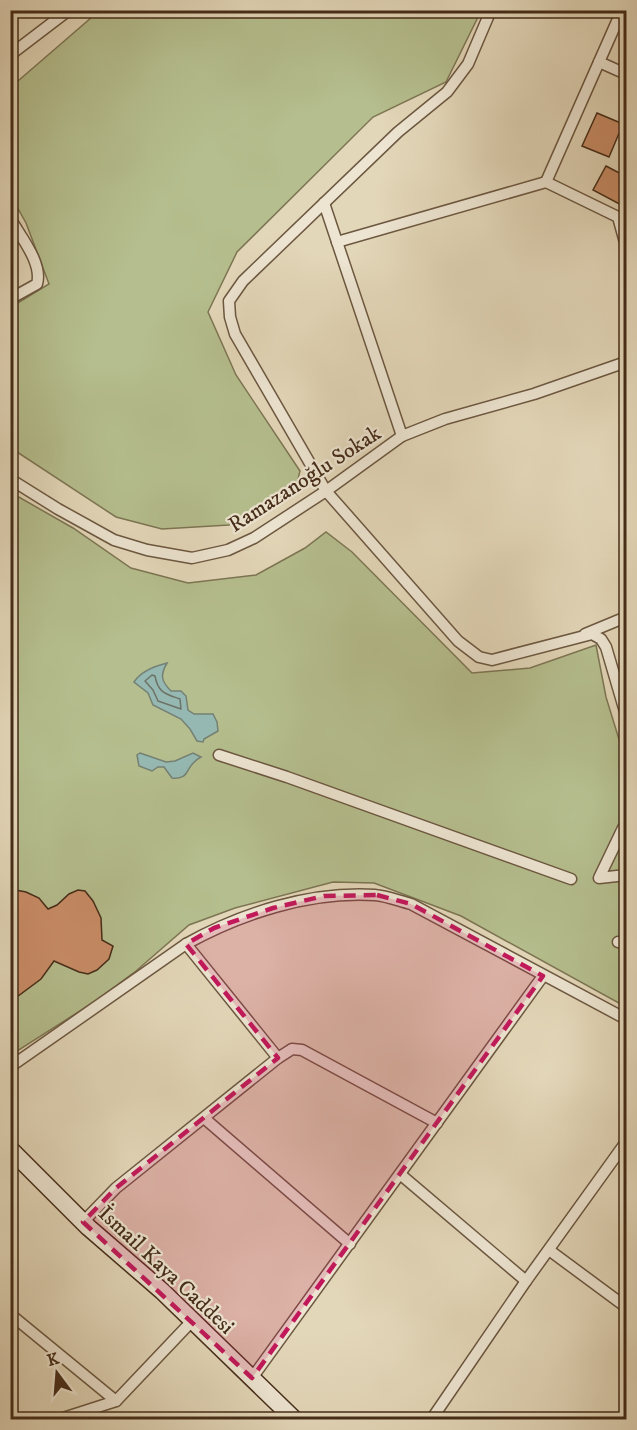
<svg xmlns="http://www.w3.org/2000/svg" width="637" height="1430" font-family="'IM FELL DW Pica',serif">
<rect width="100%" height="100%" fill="#e3d7b9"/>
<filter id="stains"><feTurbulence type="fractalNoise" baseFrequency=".00333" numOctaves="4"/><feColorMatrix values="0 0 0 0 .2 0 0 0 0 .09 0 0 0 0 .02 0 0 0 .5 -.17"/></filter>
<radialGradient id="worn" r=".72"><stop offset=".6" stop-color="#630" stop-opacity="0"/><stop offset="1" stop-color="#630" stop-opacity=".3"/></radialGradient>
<g fill="#b5be8e" stroke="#7d7553" stroke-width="1.5">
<path d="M99,11H481L446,82L373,117L237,252L208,312L236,375L300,471L295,491L229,525L162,529L116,517L11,448V307L49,284L26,223L11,196V87Z"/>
<path d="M10,492L73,528L131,568L188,583L256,575L305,548L326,532L352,552L472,673L530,668L596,645L606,697L626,762V1007L461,916L374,883L333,882L235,908L189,925L136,971L94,1002L11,1055Z"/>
</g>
<g fill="#95b9b2" stroke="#758174" stroke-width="1.5">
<path d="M167,663C160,675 161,681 171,691H181L186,696L188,710L194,714H213L217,722L218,731L204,739L203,742L197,741L190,729L181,719L153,705L148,693L134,682C141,671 155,666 167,663Z"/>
<path d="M140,753L166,762L175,761L193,753L201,757C184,765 192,780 172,778L164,767H158L152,771L139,766L137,755Z"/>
</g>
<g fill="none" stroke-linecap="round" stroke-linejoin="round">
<path stroke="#6d7265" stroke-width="1.5" d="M152,675L155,676C158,693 166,694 180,699L181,709L158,701L153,690L145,681Z"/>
</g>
<g fill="#ca8d67" stroke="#452c18" stroke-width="1.5">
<path d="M597,113L623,124L609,157L582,146Z"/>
<path d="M606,166L627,177V208L593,190Z"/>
<path d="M10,889L26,892L39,898L48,909L57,905L69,894L78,890L85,891L93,901L101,918L102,940L113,946L109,959L97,970L88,974L79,972L54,961L41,979L10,1002Z"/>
</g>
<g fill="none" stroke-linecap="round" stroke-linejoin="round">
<defs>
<g id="street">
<path d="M491,10L468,64L447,92L398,132L243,281L229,301L230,317L235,334L326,491L458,641L479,657L492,660L592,634L601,639L606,647L626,715"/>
<path d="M10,55L69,10"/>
<path d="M599,62L626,74"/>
<path d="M546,182L622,10"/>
<path d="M546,182L618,217L626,246"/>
<path d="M324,203L402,436"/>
<path d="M10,218C20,236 43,263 37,284L10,299"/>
<path d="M337,242L546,182"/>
<path d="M10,479L58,509L114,540L147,550L192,558L228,550L254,538L326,491L402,436L445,419L534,394L626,362"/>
<path d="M585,634L626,617"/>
<path d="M219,755L287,777L571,879"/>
<path d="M623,828L599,878L626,875"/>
<path d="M618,942L626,944"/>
<path d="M186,944L278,1058"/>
<path d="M10,1067L186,944C242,913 310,891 375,895C387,896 399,901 411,904L626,1019"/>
<path d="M204,1118L350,1244"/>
<path d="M400,1174L526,1281"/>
<path d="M83,1222L116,1188L278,1058L292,1049L302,1050L437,1123"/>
<path d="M549,1250L626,1307"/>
<path d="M10,1314L116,1401"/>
<path d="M252,1378L543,976"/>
<path d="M57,1420L116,1401L192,1321"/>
<path d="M274,1420L285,1409"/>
<path d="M431,1420L526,1281L626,1142"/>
</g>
<path id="secondary" d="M10,1149L88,1227L162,1291L295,1420"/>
</defs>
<use href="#street" stroke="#6c5740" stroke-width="13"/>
<use href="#secondary" stroke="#452c18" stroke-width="19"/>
<use href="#street" stroke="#ede5d2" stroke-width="10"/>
<use href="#secondary" stroke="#ede5d2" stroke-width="16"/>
</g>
<path fill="#c2185b" fill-opacity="0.2" stroke="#c2185b" stroke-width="4.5" stroke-dasharray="12 8" stroke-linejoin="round" d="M377,895L411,904L543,976L252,1378L83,1222L116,1188L278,1058L186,944L214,928L273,908L324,896Z"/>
<g text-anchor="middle" stroke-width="4.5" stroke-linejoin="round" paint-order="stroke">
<g font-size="22" fill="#452c18" stroke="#ede5d2">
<text transform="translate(304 478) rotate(-33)" y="8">Ramazanoğlu Sokak</text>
<text transform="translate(167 1269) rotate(43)" y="8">İsmail Kaya Caddesi</text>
</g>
</g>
<rect width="637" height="1430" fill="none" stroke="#e3d7b9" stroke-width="36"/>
<rect x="12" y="12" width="613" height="1406" fill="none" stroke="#452c18" stroke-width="3"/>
<rect x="18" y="18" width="601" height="1394" fill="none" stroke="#452c18" stroke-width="1.5"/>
<g transform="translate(57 1373) rotate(344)" stroke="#ede5d2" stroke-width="4.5" paint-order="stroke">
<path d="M0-4.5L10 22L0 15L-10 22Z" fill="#452c18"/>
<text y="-9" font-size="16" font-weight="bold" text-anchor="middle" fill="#452c18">K</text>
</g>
<rect width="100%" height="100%" filter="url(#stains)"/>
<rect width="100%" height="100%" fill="url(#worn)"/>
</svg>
